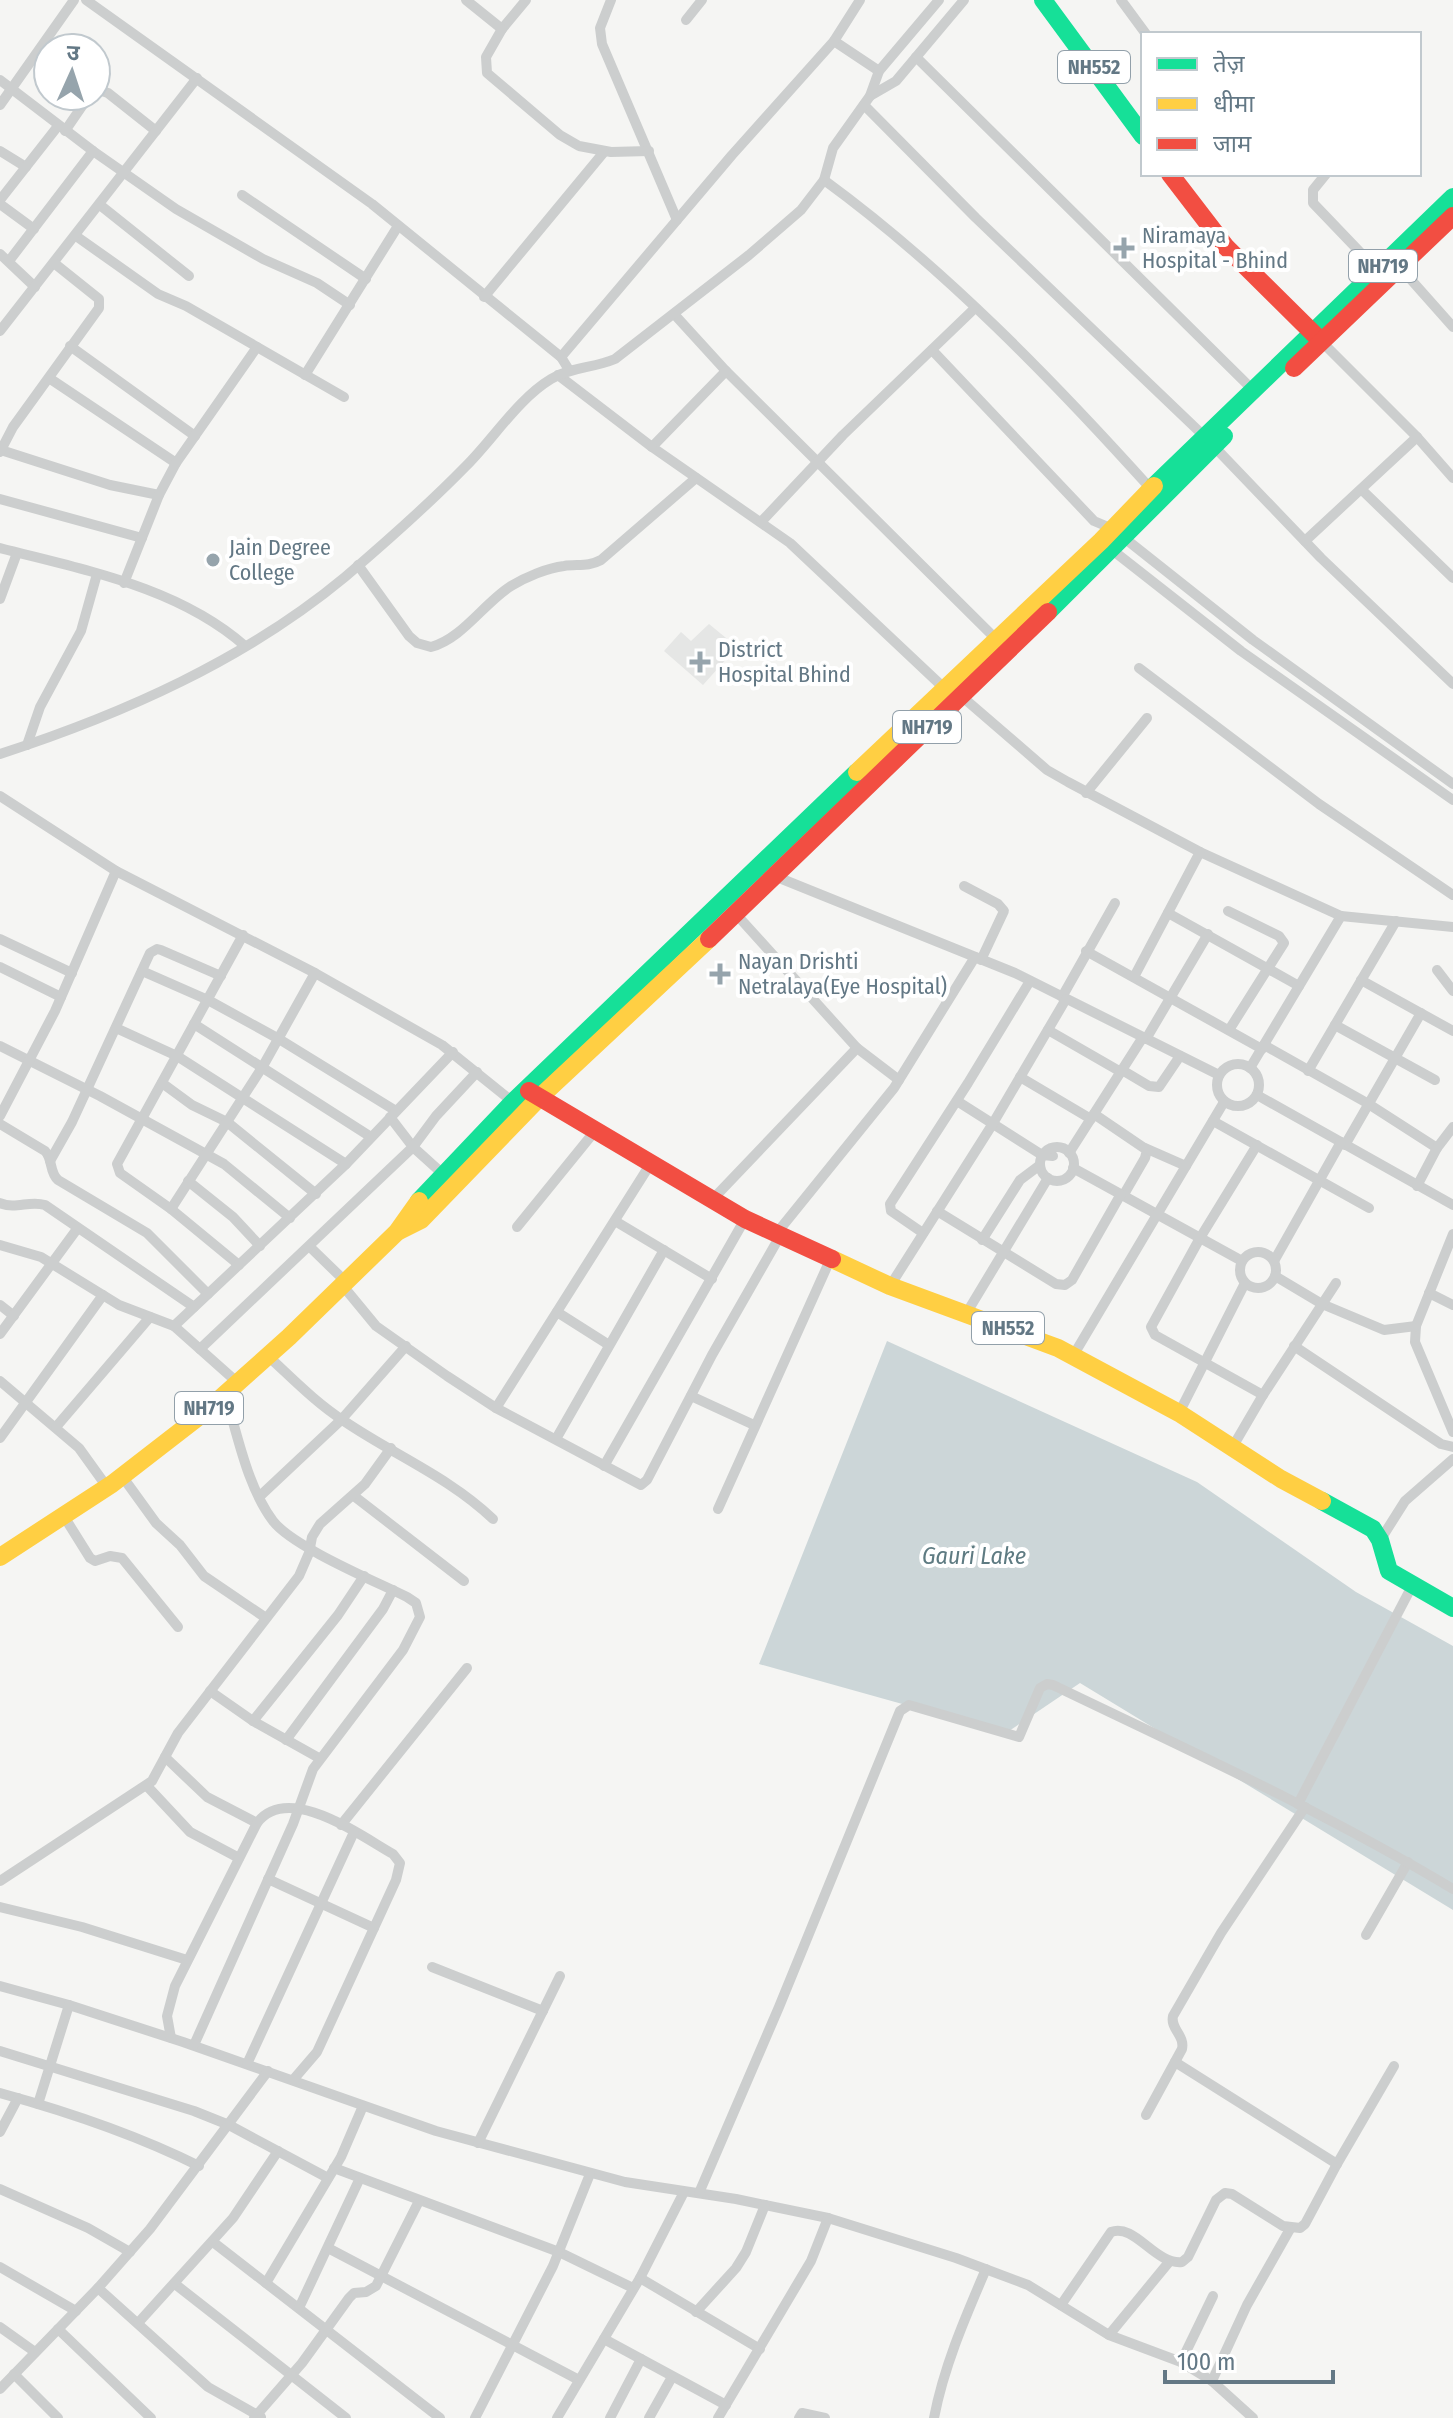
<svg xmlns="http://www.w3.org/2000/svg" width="1453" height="2418" font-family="'Fira Sans Condensed','Noto Sans Devanagari',sans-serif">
<rect width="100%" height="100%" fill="#f5f5f3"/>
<path fill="#e5e6e5" d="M709,624L737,647L703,685L664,651L681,632L691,641Z"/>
<path fill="#ccd6d8" d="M887,1341L1197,1482L1356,1592L1453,1646V1910L1080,1683L1006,1733L759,1664Z"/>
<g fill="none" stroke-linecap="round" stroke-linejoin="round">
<g stroke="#cccece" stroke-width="10">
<path d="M86,0L372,204L561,357L569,370"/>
<path d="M466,0L502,29L526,0"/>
<path d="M611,0L600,28L602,44L677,220"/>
<path d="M1121,0L1146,34"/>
<path d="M686,20L702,0"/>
<path d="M502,29L486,57L487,73L560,135L579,146L611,152L649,151"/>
<path d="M834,41L879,71"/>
<path d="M916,57L1254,391"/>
<path d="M0,80L93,151L176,209L263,259L317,283L350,305"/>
<path d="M96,89L108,93L156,131"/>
<path d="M870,96L896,81L964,0"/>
<path d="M0,105L74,0"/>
<path d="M864,105L976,218L1205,437L1321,558L1453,684"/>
<path d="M65,131L89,96"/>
<path d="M0,151L26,167"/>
<path d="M1326,174L1313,190V203L1380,273"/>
<path d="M824,180C943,267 1052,379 1151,489"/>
<path d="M242,195L366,279"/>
<path d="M0,200L58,126"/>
<path d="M0,204L34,229"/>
<path d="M100,205L189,276"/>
<path d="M76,236L158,294L186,306L344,397"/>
<path d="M0,254L35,287"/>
<path d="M9,261L93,151"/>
<path d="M1398,265L1453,327"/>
<path d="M484,297L604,152"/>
<path d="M674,314L726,371L996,639"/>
<path d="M0,331L197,78"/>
<path d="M1322,342L1417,437L1453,478"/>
<path d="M70,346L195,436"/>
<path d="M932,350L1094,521L1113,529L1253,640L1453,784"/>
<path d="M561,357L732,155L834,41L860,0"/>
<path d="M726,371L652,447L790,543L944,688"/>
<path d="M305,375L398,226"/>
<path d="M558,375L652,447"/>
<path d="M49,378L176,463"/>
<path d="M1,450L110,485L159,495"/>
<path d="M0,452L13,427L99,308V299L54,263"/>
<path d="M1362,490L1453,578"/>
<path d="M0,499L142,538"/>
<path d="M761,522L843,435L974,309"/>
<path d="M1305,541L1417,437"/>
<path d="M0,548C84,570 178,587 245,646"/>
<path d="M1111,549L1241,651L1453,800"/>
<path d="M358,565L409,636L417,643L431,647C462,639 484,603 511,586C526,577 547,568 564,566C578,564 588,567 601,560L696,478"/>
<path d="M124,583L159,495L176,463L257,347"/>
<path d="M0,599L17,553"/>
<path d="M1139,668L1319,804L1453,895"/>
<path d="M959,694L1047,770L1068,782L1200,852L1341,916L1250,1068"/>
<path d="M27,745L40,707L81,631L97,574"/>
<path d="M0,754C123,714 245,660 345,577C386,542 428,505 466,466C494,438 518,399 551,379C571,367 594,368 615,359L749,255L801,210L824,180L833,148L870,96L879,71L939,0"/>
<path d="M1086,793L1147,718"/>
<path d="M0,796L116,871L315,973L442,1045L513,1102"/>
<path d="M772,875L1015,973L1219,1075"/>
<path d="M964,886L998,904L1004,911L981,960"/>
<path d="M1228,911L1279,936L1284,943L1229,1030"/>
<path d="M1168,913L1299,986"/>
<path d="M736,914L857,1048"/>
<path d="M1341,916L1453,927"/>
<path d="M0,939L72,973"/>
<path d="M1086,951L1262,1049"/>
<path d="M0,967L61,997"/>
<path d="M1437,970L1453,991"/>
<path d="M142,971L208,1000L279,1039L396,1111"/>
<path d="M1134,977L1200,852"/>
<path d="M1361,980L1453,1031"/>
<path d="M1062,997L1115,903"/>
<path d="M194,1024L371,1137"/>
<path d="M1335,1025L1435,1080"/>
<path d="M116,1028L177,1056L346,1164"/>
<path d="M1048,1030L1121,1072"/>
<path d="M1146,1039L1208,934"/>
<path d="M1264,1045L1367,1103L1437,1148"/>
<path d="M0,1046L100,1096L224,1164L290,1218"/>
<circle cx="1238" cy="1085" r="21"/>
<path d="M1122,1070L1149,1086L1159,1087L1180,1056"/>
<path d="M1308,1071L1396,921"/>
<path d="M1020,1077L1091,1119"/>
<path d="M162,1083L192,1105L227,1122L316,1194"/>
<path d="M1257,1095L1453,1205"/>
<path d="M957,1101L1042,1155L1053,1156"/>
<path d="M1094,1114L1147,1150L1145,1158L1123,1196"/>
<path d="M0,1116L55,1011L116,871"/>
<path d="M390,1117L413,1147L444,1175"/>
<path d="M1213,1121L1369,1208"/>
<path d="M0,1124L45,1151C53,1159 49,1172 58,1180L147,1233L208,1294"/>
<path d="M1257,1145L1200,1238L1151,1327L1155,1335L1263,1395"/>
<path d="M1345,1145L1421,1013"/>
<circle cx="1057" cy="1164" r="17"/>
<path d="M1145,1148L1186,1166"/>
<path d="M1069,1153L1143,1037"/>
<path d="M50,1161L72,1122L150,953L157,949L161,950L221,976"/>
<path d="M1073,1168L1242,1261"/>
<path d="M188,1181L233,1217L260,1246"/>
<path d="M1417,1186L1437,1148L1453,1127"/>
<path d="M711,1201L857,1048L899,1080"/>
<path d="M0,1203C16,1210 29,1200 45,1205L194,1307"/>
<path d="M171,1209L263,1066L315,973"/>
<path d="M937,1211L1056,1284L1065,1285L1072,1280L1121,1194"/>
<path d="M615,1221L712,1279"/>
<path d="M517,1227L595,1131"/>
<path d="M923,1233L891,1211L890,1204L968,1083L1030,981"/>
<path d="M776,1234L894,1088L975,957"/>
<path d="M1453,1234L1416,1326L1415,1342L1453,1432"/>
<path d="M982,1240L1020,1180L1040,1165"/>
<path d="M0,1245L41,1257L119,1305L174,1326L238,1383"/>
<path d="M310,1247L346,1282"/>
<circle cx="1258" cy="1270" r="18"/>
<path d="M1274,1261L1341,1142"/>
<path d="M239,1265L171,1209L120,1173L117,1164L243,935"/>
<path d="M1275,1276L1322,1304L1384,1330L1416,1326"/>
<path d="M343,1286L376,1326L447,1376L496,1408L641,1485L647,1480L712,1355L780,1236"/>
<path d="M890,1286L992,1125L1066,999"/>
<path d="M1429,1293L1453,1305"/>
<path d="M0,1305L14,1316"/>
<path d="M557,1312L609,1345"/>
<path d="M966,1314L1048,1178"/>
<path d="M174,1326L346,1164L453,1052"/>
<path d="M0,1334L77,1229"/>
<path d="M1294,1346L1441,1444L1453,1447"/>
<path d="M200,1349L413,1147L436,1116L477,1072"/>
<path d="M1073,1356L1224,1102"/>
<path d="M269,1357C293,1379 316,1403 344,1421C394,1455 449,1477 493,1519"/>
<path d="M0,1381L79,1448L107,1487"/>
<path d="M691,1396L754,1425"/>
<path d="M496,1408L651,1163"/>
<path d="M1179,1413L1245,1283"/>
<path d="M56,1427L150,1317"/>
<path d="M0,1438L103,1295"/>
<path d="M556,1439L664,1250"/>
<path d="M1232,1448L1263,1395L1336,1283"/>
<path d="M604,1466L745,1219"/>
<path d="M122,1476L156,1523L180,1545L204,1576L266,1618"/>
<path d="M354,1496L464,1581"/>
<path d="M259,1497L341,1420L406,1346"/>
<path d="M718,1509L830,1260"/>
<path d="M65,1518L90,1558L95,1561L110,1556L122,1558L178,1627"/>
<path d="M1381,1539L1405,1501L1453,1459"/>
<path d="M210,1691L253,1721L319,1758"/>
<path d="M253,1721L338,1615L364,1576"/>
<path d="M286,1740L383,1609L393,1590"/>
<path d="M165,1757L207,1797L257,1823"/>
<path d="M147,1786L190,1832L239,1858"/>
<path d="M1298,1804L1412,1586"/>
<path d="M341,1825L467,1668"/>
<path d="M268,1879L374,1928"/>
<path d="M0,1881L152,1781L178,1733L299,1576L309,1553L312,1537L320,1524L365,1484L391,1448"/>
<path d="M0,1907L82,1927L187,1960"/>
<path d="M1366,1935L1408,1862"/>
<path d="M432,1967L543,2011"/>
<path d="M0,1986L69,2005L183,2042L436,2131L625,2182L736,2199L828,2218L956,2258L1028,2285L1109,2335L1181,2362L1212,2381L1253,2418"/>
<path d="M171,2038L167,2016L175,1986L257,1823C288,1782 361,1836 393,1854L400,1863L396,1880L317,2052L293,2080"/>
<path d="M194,2045L293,1824L313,1769L403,1650L420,1617L416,1603L407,1597C375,1581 293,1547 273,1521C247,1486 238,1436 225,1394"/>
<path d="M0,2051L194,2111L229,2125L328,2178"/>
<path d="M1175,2062L1337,2164"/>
<path d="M247,2064L354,1832"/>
<path d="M0,2093C69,2112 135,2134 199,2166"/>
<path d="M38,2104L69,2005"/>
<path d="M1146,2115L1182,2049C1185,2035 1170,2029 1173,2016L1221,1933L1305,1807"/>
<path d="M0,2132L18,2098"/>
<path d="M478,2143L560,1976"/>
<path d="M334,2168L559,2252L633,2288"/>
<path d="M0,2189L88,2228L130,2252"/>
<path d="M699,2193L779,2007L900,1711L909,1705L1019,1737L1040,1688L1047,1684L1053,1685C1188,1750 1325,1812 1453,1889"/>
<path d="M213,2242L440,2418"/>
<path d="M328,2248L579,2380"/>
<path d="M0,2267L76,2311"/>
<path d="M640,2278L760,2349"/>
<path d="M266,2283L341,2157L363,2106"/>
<path d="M175,2284L346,2418"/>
<path d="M98,2288L208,2387L261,2417"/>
<path d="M1061,2305L1111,2232C1135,2223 1155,2265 1182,2262L1188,2257L1216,2200L1225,2193L1232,2194L1283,2226L1300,2228L1305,2224L1337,2164L1394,2066"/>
<path d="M299,2308L360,2178"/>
<path d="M696,2312L736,2268L746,2252L765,2205"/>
<path d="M138,2323L233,2218L278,2151"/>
<path d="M0,2327L35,2352"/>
<path d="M58,2329L151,2418"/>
<path d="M1109,2335L1169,2262"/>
<path d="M604,2339L726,2405"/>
<path d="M1181,2362L1213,2296"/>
<path d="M14,2374L58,2418"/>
<path d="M1212,2381L1247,2305L1290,2229"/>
<path d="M0,2389L98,2288L150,2229L268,2071"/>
<path d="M254,2418L302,2363L349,2298L354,2293L366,2292L376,2286L419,2201"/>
<path d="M475,2418L553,2266L590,2174"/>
<path d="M557,2418L640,2278L684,2192"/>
<path d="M610,2418L641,2359"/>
<path d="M649,2418L672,2377"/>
<path d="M718,2418L811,2261L828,2218"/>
<path d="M799,2418L802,2413L825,2418"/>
<path d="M934,2418C944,2366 965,2318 986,2269"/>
</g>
<g stroke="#16e098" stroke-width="18">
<path d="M1043,0L1143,136"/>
<path d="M1154,486L1453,197"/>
<path d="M1048,612L1224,436"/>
<path d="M419,1201L513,1102L857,772"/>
<path d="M1322,1501L1373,1529L1380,1540L1389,1571L1453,1608"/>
</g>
<g stroke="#ffcf43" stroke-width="18">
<path d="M857,772L1101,541L1154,486"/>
<path d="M399,1231L421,1220L540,1097L709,939"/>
<path d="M832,1259L890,1286L1058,1348L1179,1413L1281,1479L1322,1501"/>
<path d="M0,1557L112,1484L205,1412L289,1337L397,1232L419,1201"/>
</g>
<g stroke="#f24e42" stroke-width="18">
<path d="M1170,174L1226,247L1320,340"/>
<path d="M1294,368L1453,216"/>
<path d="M709,939L1048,612"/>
<path d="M529,1091L745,1219L832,1259"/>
</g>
</g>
<g fill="#96a4ac" stroke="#fff" stroke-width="3">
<path d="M1120 236h8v8h8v8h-8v8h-8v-8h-8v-8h8z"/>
<circle cx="213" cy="560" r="8"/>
<path d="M696 650h8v8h8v8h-8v8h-8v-8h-8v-8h8z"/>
<path d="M716 962h8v8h8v8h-8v8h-8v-8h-8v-8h8z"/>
</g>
<g text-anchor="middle" stroke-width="8" stroke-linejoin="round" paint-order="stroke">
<g fill="#fff" stroke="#92a0aa" stroke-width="2">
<rect x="1058" y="51" width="72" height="32" rx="6"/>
<rect x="1349" y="250" width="68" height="32" rx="6"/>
<rect x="893" y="711" width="68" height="32" rx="6"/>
<rect x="972" y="1312" width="72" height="32" rx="6"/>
<rect x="175" y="1392" width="68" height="32" rx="6"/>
</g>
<g font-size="20" font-weight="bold" fill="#637885">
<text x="1094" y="74">NH552</text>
<text x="1383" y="273">NH719</text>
<text x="927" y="734">NH719</text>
<text x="1008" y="1335">NH552</text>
<text x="209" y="1415">NH719</text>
</g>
<g font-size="22" fill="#637885" stroke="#fff" text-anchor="start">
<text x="1142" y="243">Niramaya<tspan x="1142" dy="25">Hospital - Bhind</tspan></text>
<text x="229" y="555">Jain Degree<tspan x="229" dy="25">College</tspan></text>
<text x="718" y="657">District<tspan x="718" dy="25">Hospital Bhind</tspan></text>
<text x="738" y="969">Nayan Drishti<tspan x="738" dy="25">Netralaya(Eye Hospital)</tspan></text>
</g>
<g font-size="24" font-style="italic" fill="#5e7b82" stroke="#fff">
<text x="974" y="1564">Gauri Lake</text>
</g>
</g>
<rect x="1141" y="32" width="280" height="144" fill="#ffffff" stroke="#c1c9ce" stroke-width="2"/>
<rect x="1157" y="58" width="40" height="12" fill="#16e098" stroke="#c1c9ce" stroke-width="2"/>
<text x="1213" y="72" font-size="24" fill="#637885">तेज़</text>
<rect x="1157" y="98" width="40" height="12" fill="#ffcf43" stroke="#c1c9ce" stroke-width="2"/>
<text x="1213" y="112" font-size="24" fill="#637885">धीमा</text>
<rect x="1157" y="138" width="40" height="12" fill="#f24e42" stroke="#c1c9ce" stroke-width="2"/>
<text x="1213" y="152" font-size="24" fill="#637885">जाम</text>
<g transform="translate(72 72) rotate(3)"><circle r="38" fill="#ffffff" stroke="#c1c9ce" stroke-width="2"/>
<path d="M0-6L14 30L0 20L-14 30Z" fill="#96a4ac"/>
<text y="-12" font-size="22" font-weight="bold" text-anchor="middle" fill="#637885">उ</text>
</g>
<path d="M1165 2370v12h168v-12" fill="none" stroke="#637885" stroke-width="4"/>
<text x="1177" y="2370" font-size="24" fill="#637885" stroke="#ffffff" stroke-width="6" paint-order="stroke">100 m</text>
</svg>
